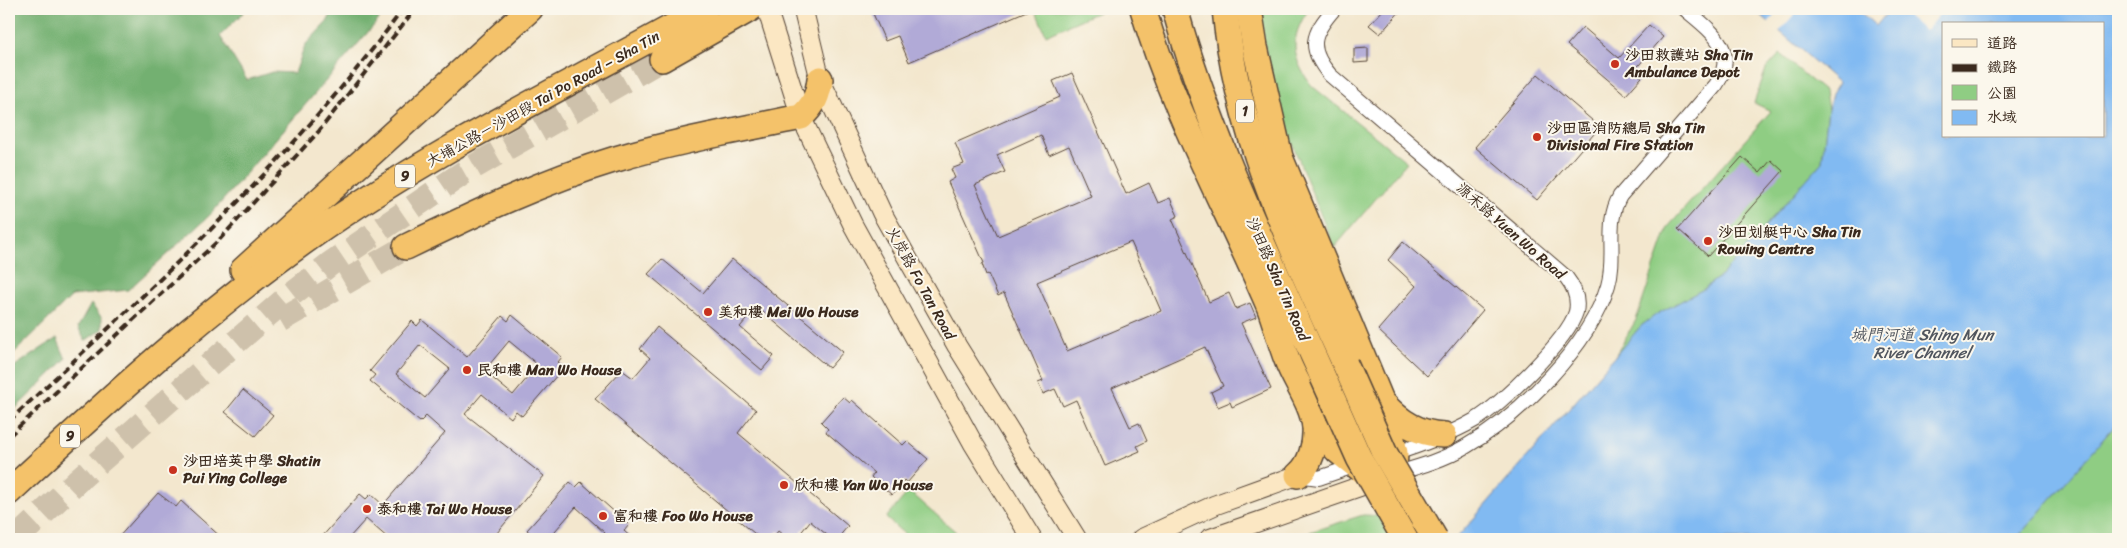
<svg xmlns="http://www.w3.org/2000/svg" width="2127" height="548" font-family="Sriracha,'LXGW WenKai TC',sans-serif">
<rect width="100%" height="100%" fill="#fbf7ec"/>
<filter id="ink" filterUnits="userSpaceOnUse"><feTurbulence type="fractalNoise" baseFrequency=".02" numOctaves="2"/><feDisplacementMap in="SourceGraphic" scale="10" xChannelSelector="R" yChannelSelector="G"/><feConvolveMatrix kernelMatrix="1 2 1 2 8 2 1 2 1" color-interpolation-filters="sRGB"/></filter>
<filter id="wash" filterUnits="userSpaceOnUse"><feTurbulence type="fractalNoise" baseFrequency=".0096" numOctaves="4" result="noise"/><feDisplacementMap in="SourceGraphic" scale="20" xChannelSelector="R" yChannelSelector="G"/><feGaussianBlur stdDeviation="1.12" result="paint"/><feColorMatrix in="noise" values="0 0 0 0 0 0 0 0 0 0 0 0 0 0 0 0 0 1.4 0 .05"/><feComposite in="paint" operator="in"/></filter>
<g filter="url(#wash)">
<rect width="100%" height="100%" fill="#f3e7ce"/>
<g fill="#8fcd83" stroke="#657c50">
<path d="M1035,9H1105L1046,35Z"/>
<path d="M1261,9H1309C1289,38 1291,58 1312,86L1407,162L1334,248L1279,110L1264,44Z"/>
<path d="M1780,54L1825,92L1828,110L1822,162L1722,275L1702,290L1657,314L1641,326L1615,356L1636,320L1668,227L1771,111L1754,103L1766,69Z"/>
<path d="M2118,422V535L2111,539H2016Z"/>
<path d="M909,491L956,532L949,539H910L886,518Z"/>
<path d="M1363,515C1385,515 1384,520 1394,539H1288Z"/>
</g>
<g fill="#73b071" stroke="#576d48">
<path d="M9,9H247L220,36L247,80L272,72L295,73L305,45L327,22L334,9H388L211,214L128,290L72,296L9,358Z"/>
<path d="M91,304L102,318V329L85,341L78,327Z"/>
<path d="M57,338L66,359L9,415V370Z"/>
</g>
<path fill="#81baf2" stroke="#5e7288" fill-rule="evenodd" d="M1754,9H1857L1876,26L1890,9H2118V422L2016,539H1456L1641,326L1657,314L1702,290L1722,275L1822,162L1828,110L1832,94L1839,83ZM1943,24H2103V136H1943Z"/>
<g fill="#f3e7ce">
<path d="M1780,9H1799L1778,33L1767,24Z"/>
<path d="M1899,9H1944L1925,31Z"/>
</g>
<g id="blocks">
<g fill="#b1aad7" fill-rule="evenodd">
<path d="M871,9H1031L909,62L898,36L885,41Z"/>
<path d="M1384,9H1402L1380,34L1369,25Z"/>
<path d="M1649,25L1663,37L1634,71L1642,77L1626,95L1567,45L1583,27L1619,58Z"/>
<path d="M1368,48V62L1354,63V49Z"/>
<path d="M1072,73L1126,194L1149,183L1158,203L1170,198L1178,216L1172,219L1209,302L1229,293L1236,309L1250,303L1256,317L1241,323L1271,389L1232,407L1230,402L1218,407L1211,392L1223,386L1205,347L1112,388L1130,427L1139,423L1147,441L1137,446L1140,451L1105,466L1076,400L1063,406L1055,389L1043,394L1038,383L1043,381L1004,293L998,296L988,274L986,275L982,264L984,263L948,182L955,178L951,169L964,164L955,143L1060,97L1053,81ZM1041,135L1049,155L1069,146L1091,196L998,236L975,185L1005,172L997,155ZM1131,242L1161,311L1067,351L1037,282Z"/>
<path d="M1538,74L1600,127L1537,200L1475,147Z"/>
<path d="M1742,157L1760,173L1771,160L1783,171L1708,256L1678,229Z"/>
<path d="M1403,242L1483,310L1427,376L1378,330L1416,286L1388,260Z"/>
<path d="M662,259L703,293L732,259L843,352L829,368L757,307L740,327L774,356L762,370L648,274Z"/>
<path d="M512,315L562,357L558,362L564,367L522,416L516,411L511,418L482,394L465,414L544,476L492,539H389L366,519L348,539H320L360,494L366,499L371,494L383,505L445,433L426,416L420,422L370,381L375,375L370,371L412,321L417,326L422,320L467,357L502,316L508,321ZM509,341L538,365L513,395L484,371ZM420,345L450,369L425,398L396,374Z"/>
<path d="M657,327L756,410L738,433L848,526L837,539H832L810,521L796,539H788L778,531L772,539H761L595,399L622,370L633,378L650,358L640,349Z"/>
<path d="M243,390L273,415L255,436L225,412Z"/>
<path d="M843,397L850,403L852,400L903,445L907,441L928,459L907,483L904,480L892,495L871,477L874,473L826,432L828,429L821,422Z"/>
<path d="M570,482L576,487L581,482L629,525L624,531L633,539H599L605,533L576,507L548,539H537L527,530Z"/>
<path d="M158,493L176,507L181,501L223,539H117Z"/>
</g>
</g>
</g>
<g filter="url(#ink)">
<use href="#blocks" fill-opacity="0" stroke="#574638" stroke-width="1"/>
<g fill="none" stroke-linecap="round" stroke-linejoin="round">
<g stroke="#cec1ab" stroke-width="25" stroke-dasharray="25 12" stroke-linecap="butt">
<path d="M280,320L406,247"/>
<path d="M16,539L77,481L176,394L288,297L330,264L463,173L662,59"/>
</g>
<defs>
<g id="street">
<path d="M1334,9C1312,34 1307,48 1330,75L1566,277C1574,287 1579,298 1576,312C1568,339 1500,406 1475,420C1449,435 1419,446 1390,455"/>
<path d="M1394,474C1418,467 1443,460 1465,447C1519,416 1590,346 1608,285C1617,254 1604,224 1620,196L1716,85C1740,50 1710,30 1685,9"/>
<path d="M1298,475L1319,478L1360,464"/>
</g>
<g id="secondary">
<path d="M767,9L801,117L853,225L973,443L1032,539"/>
<path d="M803,9L820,79L882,213L957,346L1077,539"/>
<path d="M1141,539L1215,505L1298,475"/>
<path d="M1209,539L1384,478"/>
</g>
<g id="highway">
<path d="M1143,9C1173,112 1227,208 1269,306C1276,324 1280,342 1287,360C1295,382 1312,403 1315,427C1316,443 1311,465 1298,475"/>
<path d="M1175,9C1210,136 1268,255 1322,375"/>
<path d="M1225,9C1236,135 1293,251 1345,364"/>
<path d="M1249,9L1255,47L1280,157L1387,415L1395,453L1394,474"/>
<path d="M662,59L750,9"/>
<path d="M406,247C474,214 543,181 616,159C676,141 739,130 801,117C814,105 818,96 820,79"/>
<path d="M243,270L530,9"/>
<path d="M1383,403C1400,422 1418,434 1444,435"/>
<path d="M1315,426L1338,451L1372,478"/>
<path d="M9,492C105,403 202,314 309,238C433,150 572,83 705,9"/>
</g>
</defs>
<use href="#street" stroke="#574638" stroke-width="16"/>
<use href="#secondary" stroke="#574638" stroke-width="21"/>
<use href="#highway" stroke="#574638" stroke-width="28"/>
<use href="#street" stroke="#fff" stroke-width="14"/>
<use href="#secondary" stroke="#fbe7c3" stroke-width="19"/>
<use href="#highway" stroke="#f4c26a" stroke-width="25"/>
<g stroke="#3b2a1e" stroke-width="4" stroke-dasharray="8 4" stroke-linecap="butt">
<path d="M9,421C150,290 289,164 403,9"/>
<path d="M9,436L221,238L319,131L415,9"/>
</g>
<defs>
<g id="highway-bridge">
<path d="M1345,364L1384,452L1435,539"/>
<path d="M1322,375L1359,458L1405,539"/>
</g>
</defs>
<use href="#highway-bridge" stroke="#574638" stroke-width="28" stroke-linecap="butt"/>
<use href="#highway-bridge" stroke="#f4c26a" stroke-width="25"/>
</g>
</g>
<g fill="#c8321e" stroke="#fbf7ec" stroke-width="2">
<circle cx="1615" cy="64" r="5"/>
<circle cx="1537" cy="137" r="5"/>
<circle cx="1708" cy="241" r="5"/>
<circle cx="708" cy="312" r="5"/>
<circle cx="467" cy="370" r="5"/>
<circle cx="173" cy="470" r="5"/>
<circle cx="784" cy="485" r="5"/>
<circle cx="367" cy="509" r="5"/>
<circle cx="603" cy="516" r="5"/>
</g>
<g text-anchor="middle" stroke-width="4" stroke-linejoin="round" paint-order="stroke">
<g fill="#fbf7ec" stroke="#75685c" stroke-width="1">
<rect x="1236" y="99.5" width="18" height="23" rx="4"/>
<rect x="395" y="164.5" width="20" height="23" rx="4"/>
<rect x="60" y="424.5" width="20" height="23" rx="4"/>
</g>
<g font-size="14" font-weight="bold" fill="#3b2a1e">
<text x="1245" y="116">1</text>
<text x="405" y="181">9</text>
<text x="70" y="441">9</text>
</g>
<g font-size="15" font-weight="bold" fill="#3b2a1e" stroke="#fbf7ec" text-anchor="start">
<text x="1625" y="60">沙田救護站 Sha Tin<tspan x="1625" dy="17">Ambulance Depot</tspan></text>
<text x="1547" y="133">沙田區消防總局 Sha Tin<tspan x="1547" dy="17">Divisional Fire Station</tspan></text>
<text x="1718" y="237">沙田划艇中心 Sha Tin<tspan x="1718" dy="17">Rowing Centre</tspan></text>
<text x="718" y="317">美和樓 Mei Wo House</text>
<text x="477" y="375">民和樓 Man Wo House</text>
<text x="183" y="466">沙田培英中學 Shatin<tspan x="183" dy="17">Pui Ying College</tspan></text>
<text x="794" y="490">欣和樓 Yan Wo House</text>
<text x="377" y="514">泰和樓 Tai Wo House</text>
<text x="613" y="521">富和樓 Foo Wo House</text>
</g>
<g font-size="15" fill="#3b2a1e" stroke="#fbf7ec">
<text transform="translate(543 99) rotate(-29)" y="5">大埔公路－沙田段 Tai Po Road – Sha Tin</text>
<text transform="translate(1511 231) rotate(41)" y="5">源禾路 Yuen Wo Road</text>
<text transform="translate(1278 279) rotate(66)" y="5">沙田路 Sha Tin Road</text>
<text transform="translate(921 283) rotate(61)" y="5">火炭路 Fo Tan Road</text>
</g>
<g font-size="16" font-style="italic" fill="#50555e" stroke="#fbf7ec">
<text x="1922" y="340">城門河道 Shing Mun<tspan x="1922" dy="18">River Channel</tspan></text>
</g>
</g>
<rect width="2127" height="548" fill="none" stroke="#fbf7ec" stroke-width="30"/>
<rect x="1942" y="22" width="162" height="115" fill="#fbf7ec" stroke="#aea59a"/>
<rect x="1952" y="39" width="25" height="8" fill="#fbe7c3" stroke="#aea59a"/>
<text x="1987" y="48" font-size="15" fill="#3b2a1e">道路</text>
<rect x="1952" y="64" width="25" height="8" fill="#3b2a1e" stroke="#aea59a"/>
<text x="1987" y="72" font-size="15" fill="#3b2a1e">鐵路</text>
<rect x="1952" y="85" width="25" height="15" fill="#8fcd83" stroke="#aea59a"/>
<text x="1987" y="98" font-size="15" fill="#3b2a1e">公園</text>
<rect x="1952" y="110" width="25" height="15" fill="#81baf2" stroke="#aea59a"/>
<text x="1987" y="122" font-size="15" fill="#3b2a1e">水域</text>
</svg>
